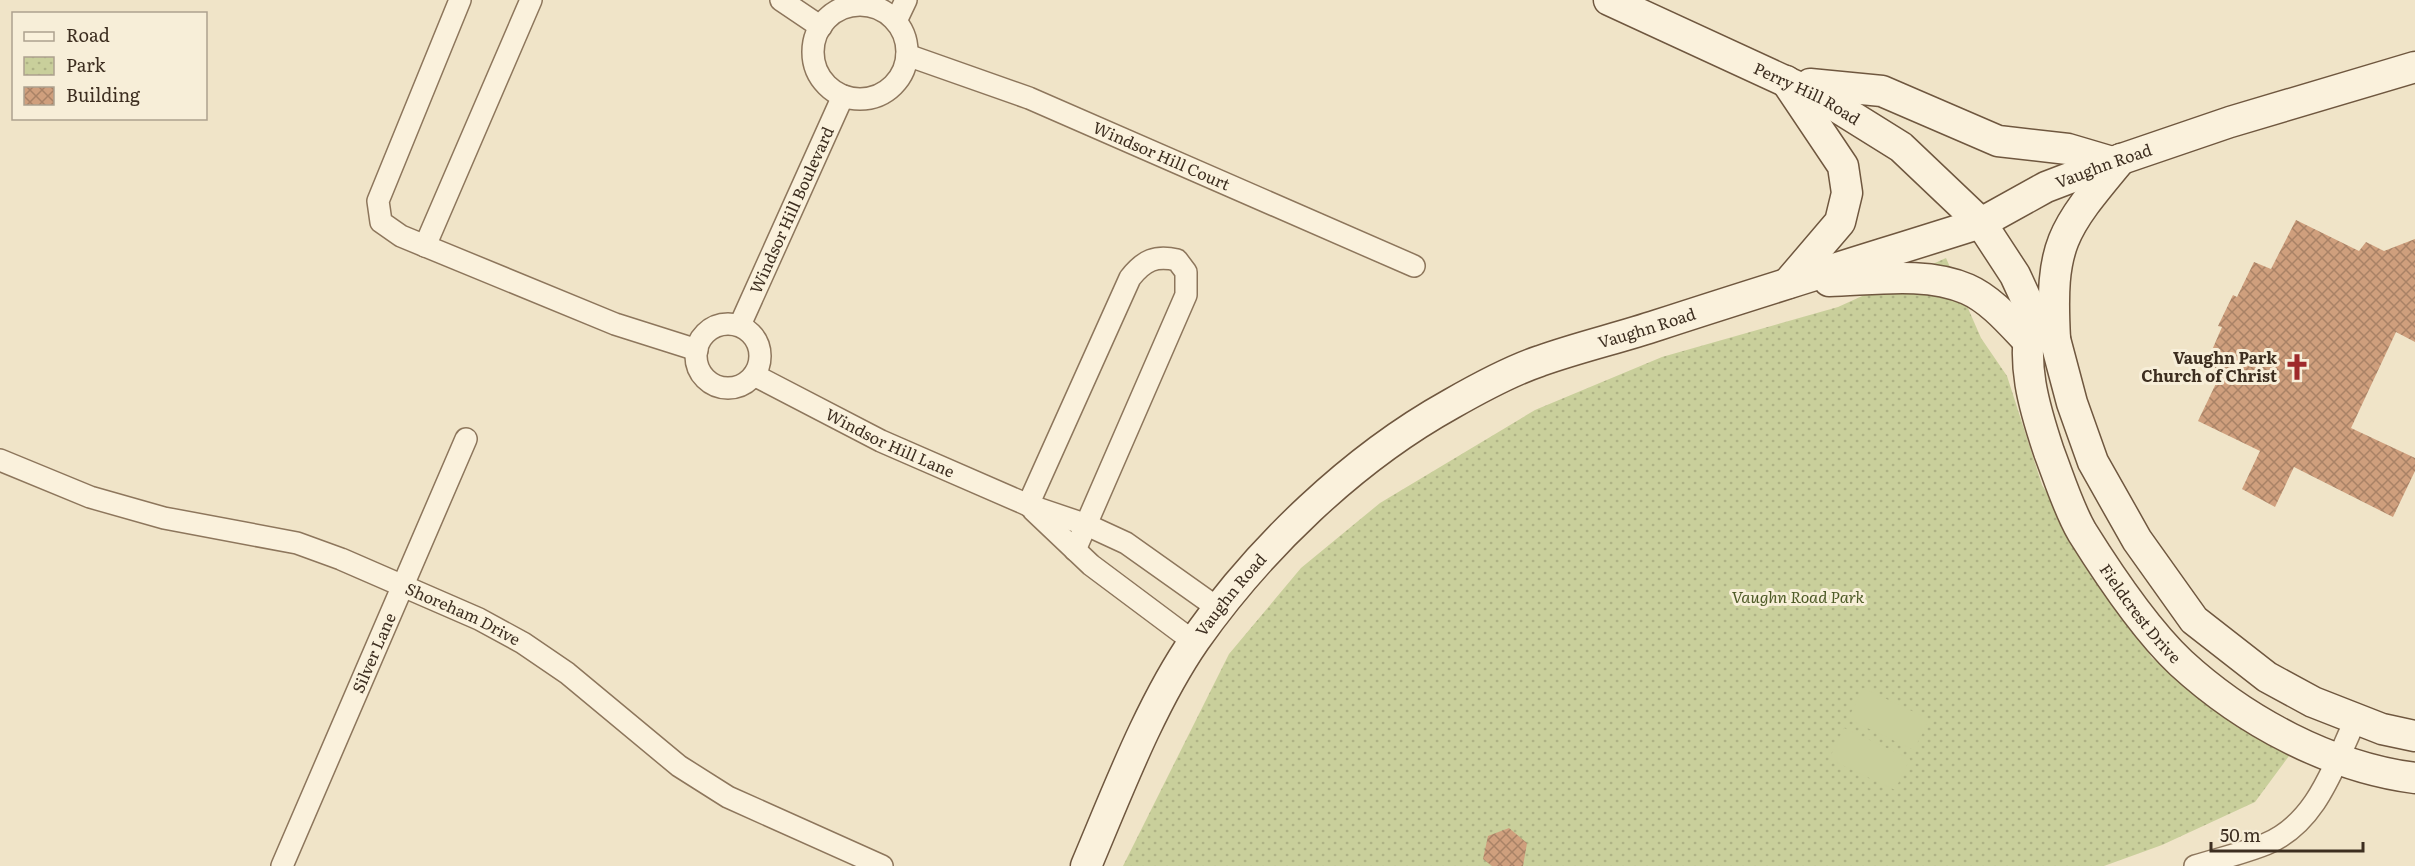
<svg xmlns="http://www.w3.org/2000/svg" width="2415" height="866" font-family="Literata,serif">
<defs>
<pattern id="park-dots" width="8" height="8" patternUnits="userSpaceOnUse" patternTransform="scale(1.5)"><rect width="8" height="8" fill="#c9cf9b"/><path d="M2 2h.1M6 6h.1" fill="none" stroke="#aeb285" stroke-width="1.8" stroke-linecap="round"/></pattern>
<pattern id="building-cross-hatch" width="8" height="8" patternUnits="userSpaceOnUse" patternTransform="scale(1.5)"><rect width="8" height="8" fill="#cf9f7d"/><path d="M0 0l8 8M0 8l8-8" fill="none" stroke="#a98266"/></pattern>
</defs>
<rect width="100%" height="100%" fill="#f0e4c8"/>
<path fill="url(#park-dots)" d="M1946,258L1981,338L2007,376L2042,485L2152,658L2289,756L2255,802L2162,845L2104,866H1123L1229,654L1301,568L1380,503L1535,410L1662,357L1838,307Z"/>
<g fill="#c9cf9b">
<path d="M1863,688L1929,719L1914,750L1848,719Z"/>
<path d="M1844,728L1910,759L1895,790L1829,759Z"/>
</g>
<g fill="url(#building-cross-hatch)">
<path d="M2296,220L2359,251L2366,242L2384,251L2415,239V342L2396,332L2351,428L2415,458V471L2393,517L2294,467L2275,507L2242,489L2260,451L2198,421L2222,371L2206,364L2222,327L2218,326L2233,295L2237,297L2254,262L2271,269Z"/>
<path d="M1509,828L1527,843L1523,866H1492L1483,859L1488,836Z"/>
</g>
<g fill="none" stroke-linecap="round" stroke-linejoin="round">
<defs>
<g id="street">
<path d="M460,0L378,201L381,222L401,236L615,324L697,350"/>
<path d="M781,0L821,27"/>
<circle cx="860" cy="52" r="47"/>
<path d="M896,21L906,0"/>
<path id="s1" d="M907,55L1029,98L1414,266"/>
<path d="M425,246L531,0"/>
<circle cx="728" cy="356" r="32"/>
<path id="s2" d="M740,325L843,96"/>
<path id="s3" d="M754,375L881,441L1028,505L1087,525L1126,543L1219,609"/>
<path id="s4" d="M0,460L90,497L164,518L297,543L341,559L479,619L523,643L567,673L679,766L728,797L882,866"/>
<path d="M1028,505L1130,278C1144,260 1156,255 1177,260L1186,272V295L1075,550"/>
<path d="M1033,510L1091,565L1194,642"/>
<path id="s5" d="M282,866L466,439"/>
<path d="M2195,866C2218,859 2244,853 2266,844C2317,823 2334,765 2356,719"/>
</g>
<g id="secondary">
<path id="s6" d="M1609,0L1824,99L1901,147L1981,223L2015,275L2033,314L2055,339L2072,403L2093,462L2137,540L2194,620L2267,677L2313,702L2382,729L2415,736"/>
<path d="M1786,81L1843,166L1847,193L1840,222L1788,283"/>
<path d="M1810,84L1882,91L1998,141L2068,149L2112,162"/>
<path d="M1829,281C1872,280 1926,271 1967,289C1990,299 2009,321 2026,339"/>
<path id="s7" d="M2033,314C2020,361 2034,407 2049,452C2059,478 2068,508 2082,532C2107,572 2147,631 2181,663C2244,721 2330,767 2415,778"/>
<path d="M2055,339C2050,244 2061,231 2121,159"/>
<path id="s8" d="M1086,866C1117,793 1150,705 1195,640C1260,548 1352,459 1451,404C1479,388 1510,371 1540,361C1579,347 1619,338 1658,325C1765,290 1873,257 1981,223L2046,187L2101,166L2230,122L2415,67"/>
</g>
</defs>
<use href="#street" stroke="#8d765c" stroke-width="24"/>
<use href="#secondary" stroke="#6f573f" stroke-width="33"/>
<use href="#street" stroke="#faf1dc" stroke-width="21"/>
<use href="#secondary" stroke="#faf1dc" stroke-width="30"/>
</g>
<defs>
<symbol id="church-bare" viewBox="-9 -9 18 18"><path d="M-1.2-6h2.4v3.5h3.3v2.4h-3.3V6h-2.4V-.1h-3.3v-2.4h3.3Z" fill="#9e2a2b" stroke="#f7eed8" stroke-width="2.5" paint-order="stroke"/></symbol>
</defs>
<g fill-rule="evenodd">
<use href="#church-bare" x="2278" y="348" width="38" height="38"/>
</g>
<g text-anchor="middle" stroke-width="6" stroke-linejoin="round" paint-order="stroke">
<g font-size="16" fill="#3d2e20" stroke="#f7eed8">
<text dy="6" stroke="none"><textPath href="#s6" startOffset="219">Perry Hill Road</textPath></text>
<text dy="6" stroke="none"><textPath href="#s1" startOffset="274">Windsor Hill Court</textPath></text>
<text dy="6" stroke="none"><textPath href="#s8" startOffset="1299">Vaughn Road</textPath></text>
<text dy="6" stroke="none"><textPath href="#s2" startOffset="126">Windsor Hill Boulevard</textPath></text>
<text dy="6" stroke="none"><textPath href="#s8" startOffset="813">Vaughn Road</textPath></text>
<text dy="6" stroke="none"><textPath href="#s3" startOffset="152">Windsor Hill Lane</textPath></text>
<text dy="6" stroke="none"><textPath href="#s8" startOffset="309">Vaughn Road</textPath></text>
<text dy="6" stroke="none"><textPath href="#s7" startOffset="328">Fieldcrest Drive</textPath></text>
<text dy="6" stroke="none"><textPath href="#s4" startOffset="490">Shoreham Drive</textPath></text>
<text dy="6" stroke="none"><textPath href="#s5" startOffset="232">Silver Lane</textPath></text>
</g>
<g font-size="16" font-weight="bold" fill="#3d2e20" stroke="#f7eed8" text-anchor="end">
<text x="2277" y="364">Vaughn Park<tspan x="2277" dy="18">Church of Christ</tspan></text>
</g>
<g font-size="16" font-style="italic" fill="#4d5a26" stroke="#f7eed8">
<text x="1798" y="603">Vaughn Road Park</text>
</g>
</g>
<rect x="12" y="12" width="195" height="108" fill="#f7eed8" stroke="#ada18e" stroke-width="1.5"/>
<rect x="24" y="32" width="30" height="9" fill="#faf1dc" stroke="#ada18e" stroke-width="1.5"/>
<text x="66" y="42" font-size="18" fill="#3d2e20">Road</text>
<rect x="24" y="57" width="30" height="18" fill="url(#park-dots)" stroke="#ada18e" stroke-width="1.5"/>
<text x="66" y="72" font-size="18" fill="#3d2e20">Park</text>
<rect x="24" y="87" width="30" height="18" fill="url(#building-cross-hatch)" stroke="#ada18e" stroke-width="1.5"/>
<text x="66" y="102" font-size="18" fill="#3d2e20">Building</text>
<path d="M2211 842v9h152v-9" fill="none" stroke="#3d2e20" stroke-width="3"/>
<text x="2220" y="842" font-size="18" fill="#3d2e20" stroke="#f7eed8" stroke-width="4.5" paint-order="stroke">50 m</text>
</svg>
